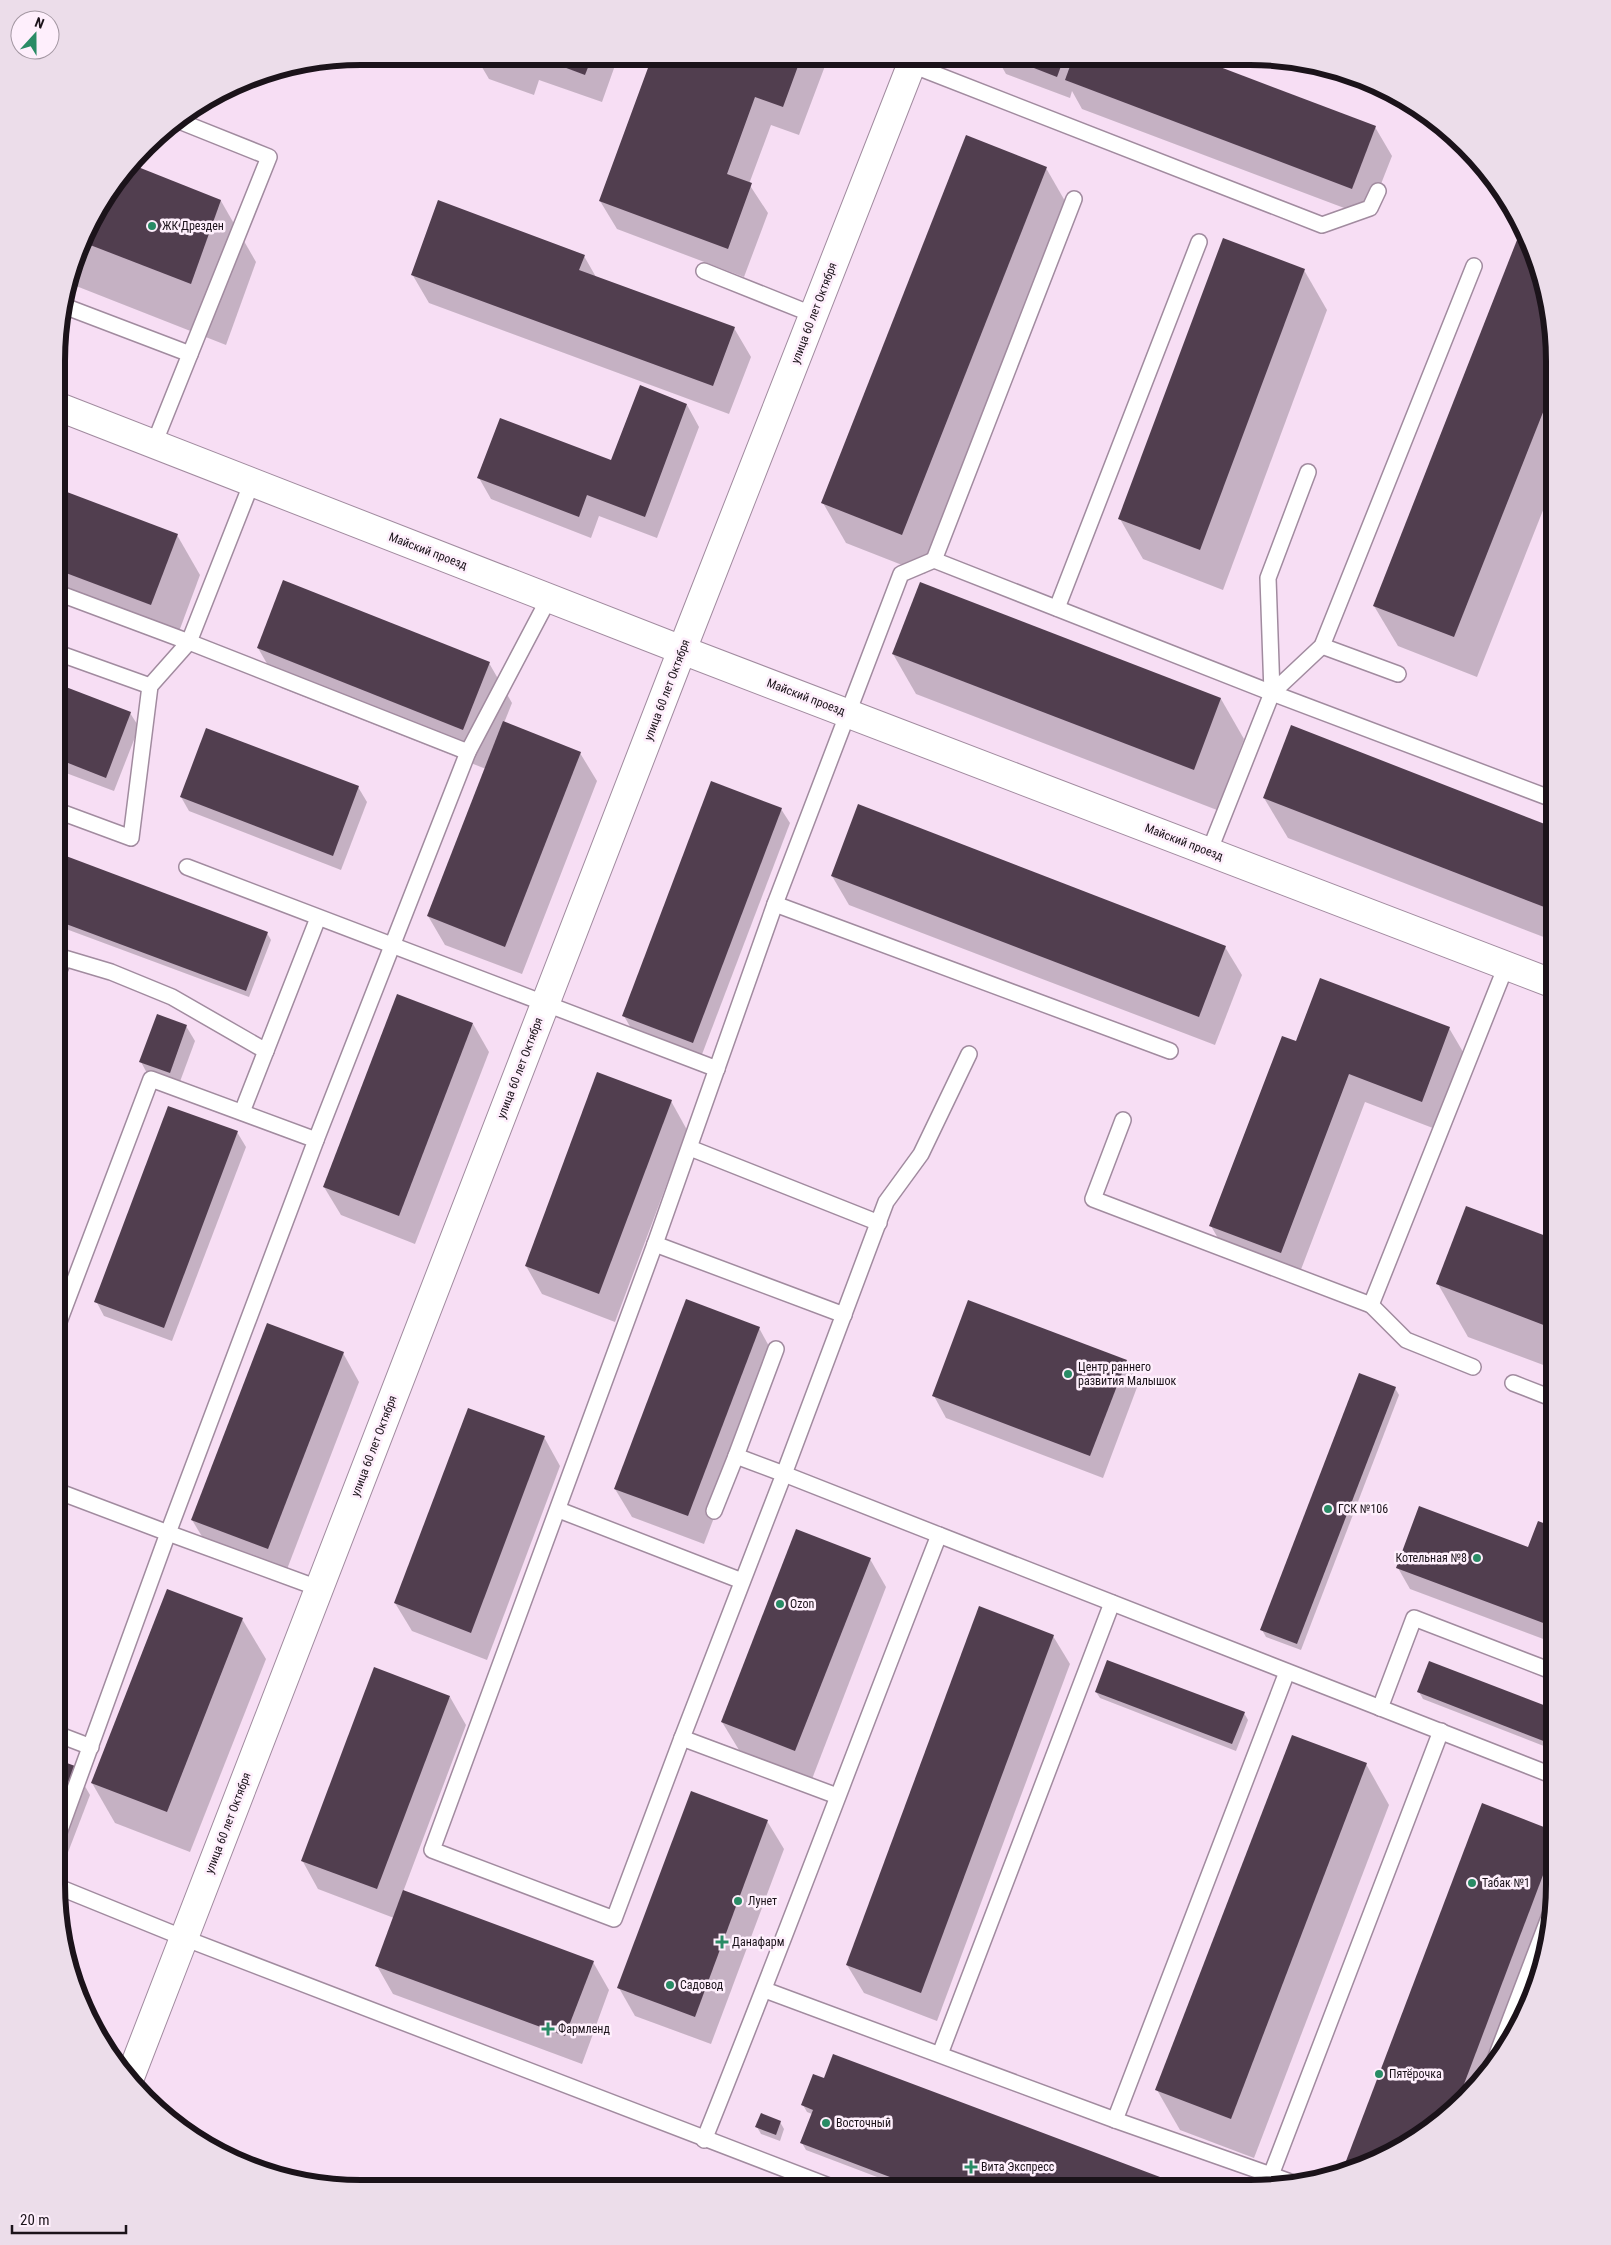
<svg xmlns="http://www.w3.org/2000/svg" width="1611" height="2245" font-family="'Roboto Condensed',sans-serif">
<rect width="100%" height="100%" fill="#f7def4"/>
<g fill="#0003">
<path d="M476,57H618L602,102L539,80L534,95L489,79Z"/>
<path d="M653,57L828,58L799,135L771,125L749,184L768,213L744,277L617,229L600,201Z"/>
<path d="M997,58L1194,59L1375,127L1392,156L1368,217L1082,109L1072,91L1070,98L1006,74Z"/>
<path d="M132,166L221,201L256,262L226,345L71,284L97,209Z"/>
<path d="M1046,168L1069,208L925,574L846,543L823,503Z"/>
<path d="M1518,241L1531,246L1544,283L1555,361V480L1477,677L1398,646L1374,606Z"/>
<path d="M584,256L596,277L734,328L751,357L729,414L429,303L412,274Z"/>
<path d="M1304,270L1327,310L1223,590L1143,559L1120,519Z"/>
<path d="M687,405L699,427L657,538L599,516L591,538L491,499L479,478L612,462Z"/>
<path d="M59,491L177,535L200,575L174,645L58,601Z"/>
<path d="M258,648L489,663L512,703L504,723L580,753L597,781L522,974L445,945L428,916L486,769L281,688Z"/>
<path d="M893,654L1221,699L1244,739L1217,810L916,694Z"/>
<path d="M58,685L130,713L139,727L114,791L58,770Z"/>
<path d="M358,787L367,802L341,870L189,811L181,797Z"/>
<path d="M1264,798L1555,829L1554,941L1288,838Z"/>
<path d="M781,809L790,823L701,1057L632,1030L624,1016Z"/>
<path d="M58,855L267,933L271,940L249,997L58,926Z"/>
<path d="M832,876L1225,947L1242,975L1215,1045L849,905Z"/>
<path d="M473,1024L489,1052L415,1244L341,1215L324,1187Z"/>
<path d="M186,1026L195,1041L178,1087L149,1077L141,1062Z"/>
<path d="M1449,1028L1466,1057L1438,1130L1365,1102L1297,1280L1227,1254L1211,1226L1297,1043Z"/>
<path d="M671,1101L687,1130L615,1322L542,1294L526,1266Z"/>
<path d="M237,1132L246,1147L172,1341L104,1316L96,1301Z"/>
<path d="M1467,1207L1554,1240V1369L1468,1337L1438,1284Z"/>
<path d="M759,1328L775,1357L704,1544L632,1517L615,1489Z"/>
<path d="M343,1353L359,1382L284,1577L209,1548L192,1520Z"/>
<path d="M1126,1361L1139,1382L1103,1478L946,1418L934,1396Z"/>
<path d="M1395,1388L1399,1395L1301,1650L1266,1637L1262,1630Z"/>
<path d="M544,1437L560,1466L487,1660L412,1631L395,1603Z"/>
<path d="M1539,1522L1554,1528V1643L1410,1589L1398,1568L1528,1549Z"/>
<path d="M870,1559L886,1587L812,1779L739,1750L722,1722Z"/>
<path d="M242,1619L266,1659L190,1852L115,1823L92,1783Z"/>
<path d="M1053,1636L1070,1664L937,2021L864,1993L847,1965Z"/>
<path d="M1430,1663L1554,1711V1750L1423,1699L1419,1692Z"/>
<path d="M1096,1692L1244,1713L1248,1720L1236,1751L1100,1698Z"/>
<path d="M450,1697L466,1725L403,1892L593,1962L609,1990L582,2064L393,1994L377,1966L394,1918L318,1889L302,1860Z"/>
<path d="M56,1760L74,1767L90,1795L62,1868L56,1866Z"/>
<path d="M1366,1764L1389,1805L1254,2158L1180,2130L1157,2090Z"/>
<path d="M1482,1805L1554,1832V1904L1538,1982L1503,2053L1451,2113L1384,2157L1352,2169L1347,2161Z"/>
<path d="M767,1821L784,1849L711,2044L635,2016L619,1988Z"/>
<path d="M803,2105L1187,2189L906,2188L806,2150L802,2143L812,2114L807,2112Z"/>
<path d="M780,2122L784,2129L780,2141L761,2134L757,2127Z"/>
</g>
<g fill="#513e4f">
<path d="M488,57H521L517,68Z"/>
<path d="M537,57H592L585,75Z"/>
<path d="M652,57L801,58L783,107L755,97L727,174L752,183L728,249L599,201Z"/>
<path d="M1008,58H1064L1057,77Z"/>
<path d="M1073,58L1199,59L1376,126L1352,189L1065,80Z"/>
<path d="M966,135L1047,167L902,535L821,503Z"/>
<path d="M133,165L221,200L191,284L85,243L97,209Z"/>
<path d="M438,200L585,255L579,270L735,327L713,386L411,275Z"/>
<path d="M1223,238L1305,269L1200,550L1118,519Z"/>
<path d="M1517,240L1530,245L1544,283L1555,361V382L1454,637L1373,606Z"/>
<path d="M640,385L687,404L645,517L587,495L579,517L477,478L500,418L611,460Z"/>
<path d="M59,489L178,534L151,605L58,570Z"/>
<path d="M283,580L490,662L463,730L257,648Z"/>
<path d="M920,582L1221,698L1194,770L892,654Z"/>
<path d="M58,684L131,712L106,778L58,759Z"/>
<path d="M503,721L581,752L505,947L427,916Z"/>
<path d="M1291,725L1555,828V902L1552,910L1263,798Z"/>
<path d="M206,728L359,786L333,856L180,797Z"/>
<path d="M711,781L782,808L693,1043L622,1016Z"/>
<path d="M858,804L1226,946L1199,1017L831,876Z"/>
<path d="M58,853L268,932L246,991L58,921Z"/>
<path d="M1320,978L1450,1027L1422,1102L1349,1074L1281,1253L1209,1226L1282,1036L1296,1041Z"/>
<path d="M397,994L473,1023L399,1216L323,1187Z"/>
<path d="M157,1014L187,1025L170,1073L139,1062Z"/>
<path d="M597,1072L672,1100L599,1294L525,1266Z"/>
<path d="M168,1106L238,1131L164,1328L94,1302Z"/>
<path d="M1466,1206L1554,1239V1329L1436,1284Z"/>
<path d="M686,1299L760,1327L688,1516L614,1489Z"/>
<path d="M968,1300L1127,1360L1090,1456L932,1396Z"/>
<path d="M267,1323L344,1352L268,1549L191,1520Z"/>
<path d="M1359,1373L1396,1387L1297,1644L1260,1630Z"/>
<path d="M468,1408L545,1436L471,1633L394,1603Z"/>
<path d="M1419,1506L1528,1547L1538,1521L1554,1527V1627L1396,1568Z"/>
<path d="M796,1529L871,1558L795,1751L721,1722Z"/>
<path d="M167,1589L243,1618L167,1812L91,1783Z"/>
<path d="M979,1606L1054,1635L921,1993L846,1965Z"/>
<path d="M1107,1660L1245,1712L1232,1744L1095,1692Z"/>
<path d="M1429,1661L1554,1709V1745L1417,1692Z"/>
<path d="M374,1667L450,1696L377,1889L301,1861Z"/>
<path d="M1292,1735L1367,1763L1231,2119L1155,2090Z"/>
<path d="M56,1759L75,1766L57,1812H56Z"/>
<path d="M691,1791L768,1820L695,2017L617,1988Z"/>
<path d="M1482,1803L1554,1831V1846L1455,2108L1384,2157L1360,2167L1346,2161Z"/>
<path d="M403,1890L594,1961L565,2036L375,1966Z"/>
<path d="M833,2054L1160,2177L1190,2189L919,2188L800,2143L813,2110L801,2105L813,2074L824,2078Z"/>
<path d="M761,2113L781,2121L776,2135L755,2127Z"/>
</g>
<g fill="none" stroke-linecap="round" stroke-linejoin="round">
<defs>
<g id="lane">
<path d="M912,65L1322,225L1370,208L1378,191"/>
<path d="M1074,199L934,560L1272,693L1322,646L1474,266"/>
<path d="M704,271L814,315"/>
<path d="M64,306L190,354"/>
<path d="M154,444L269,157L179,121"/>
<path d="M252,482L189,642L468,752L549,598"/>
<path d="M1057,608L1199,242"/>
<path d="M1322,646L1398,674"/>
<path d="M58,653L150,686"/>
<path d="M1272,693L1268,578L1308,472"/>
<path d="M58,811L131,838L150,686L189,642L58,593"/>
<path d="M1209,852L1272,693L1555,800"/>
<path d="M187,867L717,1069"/>
<path d="M775,904L1170,1051"/>
<path d="M58,973L64,958L111,972L172,997L266,1051"/>
<path d="M242,1112L318,918"/>
<path d="M1123,1120L1093,1199L1371,1305L1506,966"/>
<path d="M316,1140L468,752"/>
<path d="M690,1148L879,1223"/>
<path d="M655,1244L844,1315"/>
<path d="M1371,1305L1406,1340L1473,1367"/>
<path d="M57,1327L151,1079L316,1140L168,1533L318,1588"/>
<path d="M1513,1383L1554,1399"/>
<path d="M559,1510L742,1581"/>
<path d="M714,1511L736,1456"/>
<path d="M939,1535L784,1474L886,1202L921,1154L969,1054"/>
<path d="M1380,1708L1414,1618L1554,1672"/>
<path d="M57,1734L91,1747"/>
<path d="M682,1738L784,1474L736,1456L776,1349"/>
<path d="M837,1796L682,1738L614,1919L432,1850L655,1244L775,904L901,574L934,560"/>
<path d="M56,1841L168,1533L57,1491"/>
<path d="M56,1886L184,1938L834,2188"/>
<path d="M765,1990L1115,2120L1271,2175L1441,1731"/>
<path d="M940,2054L1112,1603"/>
<path d="M1493,2065L1553,1907"/>
<path d="M1115,2120L1287,1672"/>
<path d="M704,2140C785,1939 860,1736 939,1535L1554,1776"/>
<path d="M1266,2187L1271,2175L1293,2183"/>
</g>
<path id="street" d="M682,650L1554,984"/>
<g id="secondary">
<path d="M59,407L682,650"/>
<path d="M129,2080L682,650L914,58"/>
</g>
</defs>
<use href="#lane" stroke="#a18b9f" stroke-width="18"/>
<use href="#street" stroke="#a18b9f" stroke-width="30"/>
<use href="#secondary" stroke="#a18b9f" stroke-width="30"/>
<use href="#lane" stroke="#fff" stroke-width="15"/>
<use href="#street" stroke="#fff" stroke-width="28"/>
<use href="#secondary" stroke="#fff" stroke-width="28"/>
</g>
<g fill="#298b65" stroke="#feeffc" stroke-width="2">
<circle cx="152" cy="226" r="5"/>
<circle cx="1068" cy="1374" r="5"/>
<circle cx="1328" cy="1509" r="5"/>
<circle cx="1477" cy="1558" r="5"/>
<circle cx="780" cy="1604" r="5"/>
<circle cx="1472" cy="1883" r="5"/>
<circle cx="738" cy="1901" r="5"/>
<path d="M719.5 1934.5h5v5h5v5h-5v5h-5v-5h-5v-5h5z"/>
<circle cx="670" cy="1985" r="5"/>
<path d="M545.5 2021.5h5v5h5v5h-5v5h-5v-5h-5v-5h5z"/>
<circle cx="1379" cy="2074" r="5"/>
<circle cx="826" cy="2123" r="5"/>
<path d="M968.5 2159.5h5v5h5v5h-5v5h-5v-5h-5v-5h5z"/>
</g>
<g text-anchor="middle" stroke-width="5" stroke-linejoin="round" paint-order="stroke">
<g font-size="12" fill="#1b131a" stroke="#feeffc" text-anchor="start">
<text x="162" y="230">ЖК Дрезден</text>
<text x="1078" y="1371">Центр раннего<tspan x="1078" dy="14">развития Малышок</tspan></text>
<text x="1338" y="1513">ГСК №106</text>
<text x="1467" y="1562" text-anchor="end">Котельная №8</text>
<text x="790" y="1608">Ozon</text>
<text x="1482" y="1887">Табак №1</text>
<text x="748" y="1905">Лунет</text>
<text x="732" y="1946">Данафарм</text>
<text x="680" y="1989">Садовод</text>
<text x="558" y="2033">Фармленд</text>
<text x="1389" y="2078">Пятёрочка</text>
<text x="836" y="2127">Восточный</text>
<text x="981" y="2171">Вита Экспресс</text>
</g>
<g font-size="12" fill="#1b131a" stroke="#feeffc">
<text transform="translate(814 313) rotate(-69)" y="4">улица 60 лет Октября</text>
<text transform="translate(428 551) rotate(21)" y="4">Майский проезд</text>
<text transform="translate(667 690) rotate(-69)" y="4">улица 60 лет Октября</text>
<text transform="translate(806 697) rotate(21)" y="4">Майский проезд</text>
<text transform="translate(1184 842) rotate(21)" y="4">Майский проезд</text>
<text transform="translate(520 1068) rotate(-69)" y="4">улица 60 лет Октября</text>
<text transform="translate(374 1446) rotate(-69)" y="4">улица 60 лет Октября</text>
<text transform="translate(228 1823) rotate(-69)" y="4">улица 60 лет Октября</text>
</g>
</g>
<path d="M0 0H1611V2245H0ZM361 65H1250A296 296 0 0 1 1546 361V1884A296 296 0 0 1 1250 2180H361A296 296 0 0 1 65 1884V361A296 296 0 0 1 361 65Z" fill="#ecddea" fill-rule="evenodd"/>
<path fill="none" stroke="#1b131a" stroke-width="6" d="M361 65H1250A296 296 0 0 1 1546 361V1884A296 296 0 0 1 1250 2180H361A296 296 0 0 1 65 1884V361A296 296 0 0 1 361 65Z"/>
<g transform="translate(35 35) rotate(21)"><circle r="24" fill="#feeffc" stroke="#a397a2"/>
<path d="M0-4L9 19L0 12L-9 19Z" fill="#298b65"/>
<text y="-8" font-size="14" font-weight="bold" text-anchor="middle" fill="#1b131a">N</text>
</g>
<path d="M12 2225v8h114v-8" fill="none" stroke="#1b131a" stroke-width="2.5"/>
<text x="20" y="2225" font-size="15" fill="#1b131a" stroke="#feeffc" stroke-width="4" paint-order="stroke">20 m</text>
</svg>
